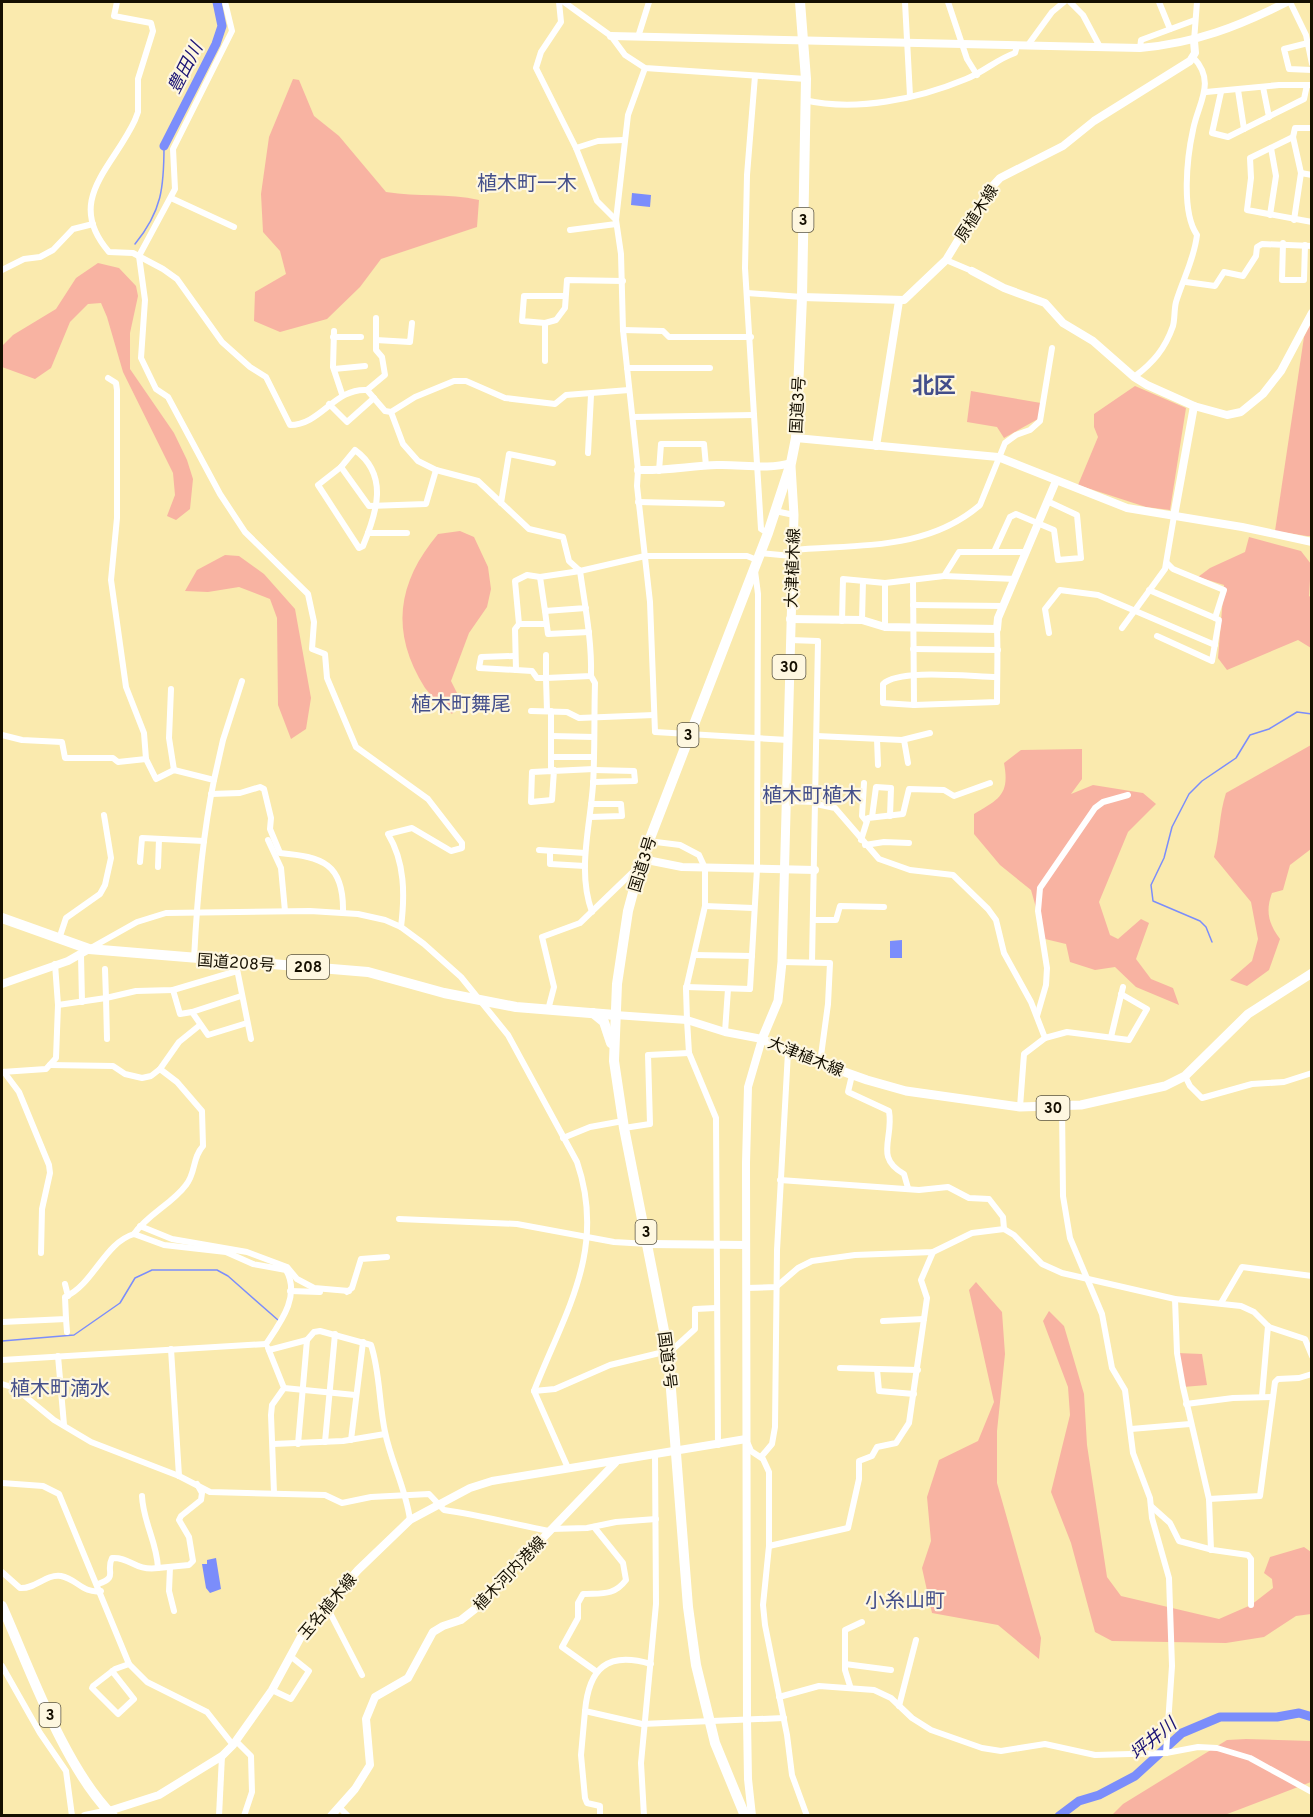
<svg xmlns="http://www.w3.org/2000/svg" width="1313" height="1817" font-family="Overpass,'Noto Sans JP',sans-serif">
<rect width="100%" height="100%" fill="#faeaae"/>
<g fill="#f8b3a2">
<path d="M293,79L299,80L314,116L339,136L386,192C418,197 448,193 479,200L477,227L381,259L360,287L327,319L280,332L254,321L255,292L286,274L280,251L263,232L261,194L269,137Z"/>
<path d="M98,263L119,268L136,286L138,296L130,333V369L174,433L187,460L193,479L190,509L176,520L167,516L175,495L173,473L123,372L107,317L101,303L88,304L70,322L51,368L35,379L2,367V346L13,335L56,309L76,278Z"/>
<path d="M1311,323V536H1307L1275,531L1304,337Z"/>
<path d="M1135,386L1186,408L1170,510L1146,507L1078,485L1098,437L1094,427V414Z"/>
<path d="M971,391L1041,403L1038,419L1004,438L997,427L967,422Z"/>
<path d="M460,531L474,537L488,567L491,589L487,607L469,633L451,681L461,701L452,714C443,706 432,697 425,688C390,632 397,583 438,534Z"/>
<path d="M1249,537L1301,551L1311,564L1309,596L1312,598L1311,648L1298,640L1227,670L1218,658L1224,585L1198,577L1210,568L1245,552Z"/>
<path d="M225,555L239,556L264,574L295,609L311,698L306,729L291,739L278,705L277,618L270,599L239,587L208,592L185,591L197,570Z"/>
<path d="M1311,745V849L1290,865L1283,890L1272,893C1265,912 1269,924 1280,939L1269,970L1247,986L1230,980L1252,961L1258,939L1251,902L1214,857C1220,835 1219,814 1226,793Z"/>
<path d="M1082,749V779L1071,794L1093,785L1143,793L1156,804L1128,832L1099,902L1110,935L1118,939L1141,919L1149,923L1136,959L1151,979L1173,988L1179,1005L1136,987L1115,967L1095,970L1070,962L1066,944L1045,939L1031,890L1000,865L974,834V814C999,799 1010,795 1004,763L1021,750Z"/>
<path d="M976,1282L1002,1312L1005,1354L997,1431V1483L1041,1638L1039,1659L998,1625L932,1613L922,1568L931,1541L927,1497L939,1460L978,1441L994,1402L969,1290Z"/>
<path d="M1049,1311L1064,1326L1084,1394L1087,1445L1107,1577L1121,1596L1219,1619L1251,1605L1273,1588L1272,1579L1264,1573L1270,1557L1304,1547L1311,1552V1614L1296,1616L1264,1637L1226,1643L1112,1641L1095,1632L1071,1543L1051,1492L1070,1415L1068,1387L1043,1321Z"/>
<path d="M1177,1353L1202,1354L1207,1385L1183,1387Z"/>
<path d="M1246,1739L1311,1741V1782L1222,1816H1111L1123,1804L1227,1740Z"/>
</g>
<g fill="#7b8dfb">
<path d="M632,193L651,195L650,207L631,205Z"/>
<path d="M902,940V958H890V941Z"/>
<path d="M216,1558L221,1589L210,1593L206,1588L202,1564H207V1560Z"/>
</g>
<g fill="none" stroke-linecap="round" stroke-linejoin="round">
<g stroke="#7b8dfb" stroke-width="1.5">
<path d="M135,244C162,211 164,187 164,146"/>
<path d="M1212,942L1206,927L1200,921L1153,901L1151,885L1164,858L1172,827L1189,794L1202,781L1236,758L1250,735L1269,729L1297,712L1312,714"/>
<path d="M2,1341L74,1335L120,1303L135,1278L152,1270H217L228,1276L278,1320"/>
</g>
<g stroke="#7b8dfb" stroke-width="9">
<path d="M164,146L216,44L222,26L217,2"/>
<path d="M1059,1816L1079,1801L1099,1795L1135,1776L1182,1733L1220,1717H1277L1299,1713L1312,1717"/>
</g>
<g stroke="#fff" stroke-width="6">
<path d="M117,2L114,16L151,23L153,31L138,79V112L135,120C113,168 64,200 109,252L133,253L163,269L177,279L222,342L250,367L266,377L290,425C321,425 334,388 367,390L385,411L391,412L403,444L418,461L436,470L478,481L529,529L563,537L569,561L580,571L645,556H747L757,560"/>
<path d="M225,2L232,31L173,149L175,189L139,256L145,300L141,358L156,389L168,397L220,494L245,532L308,594L314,622L312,649L325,654L327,678L356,747L428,799L462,843V848L451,851L412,828L388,834C405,862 405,895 401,927"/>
<path d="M559,2L561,22L541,52L536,68L576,148L597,201L616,220"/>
<path d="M564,2L611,36L625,55L645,68L806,79"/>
<path d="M905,2L910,96"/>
<path d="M948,2L967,59L977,75"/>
<path d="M1070,2L1083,15L1100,47"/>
<path d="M1159,2L1170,29"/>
<path d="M1290,2L1306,35L1312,64"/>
<path d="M638,37L649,2"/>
<path d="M1194,41L1197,2"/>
<path d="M1308,43L1284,49L1289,69L1312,70"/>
<path d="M1028,45L1052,12L1064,2"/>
<path d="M1140,48L1141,40L1195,20"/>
<path d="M645,68L628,115L616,220L621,254L623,330L638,470L637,486L650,602L655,732L788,740"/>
<path d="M755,76L747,175L745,268L761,529L768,533"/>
<path d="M1263,87L1269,117"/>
<path d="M1238,90L1244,129"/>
<path d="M1206,92L1279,85H1312"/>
<path d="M1221,92L1212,133L1228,137L1304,99L1307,85"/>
<path d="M804,100C856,112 918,99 966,79C984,72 997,59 1015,53L1017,46"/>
<path d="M1293,137L1250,158L1251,178L1247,210L1312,222"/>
<path d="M576,148L598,141L624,140"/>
<path d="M1301,173L1312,175"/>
<path d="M171,198L234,227"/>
<path d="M1270,215L1276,176L1271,148"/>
<path d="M1294,220L1301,173L1293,137L1295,128H1312"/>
<path d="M570,230L616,224"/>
<path d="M1283,243L1282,280H1304L1305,245"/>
<path d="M946,260L972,271"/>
<path d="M2,270L24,259L40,257L53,250L73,229L93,224"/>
<path d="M1186,282L1215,286L1224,272L1243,276L1256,256L1257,247L1262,244L1312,246"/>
<path d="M747,293L802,297"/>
<path d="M565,296H524L522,321L545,323L556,320L565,308L567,280L623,281"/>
<path d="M545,323V361"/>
<path d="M623,330L663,331L669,337H751"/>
<path d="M334,331L333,367L342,394"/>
<path d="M333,337H361"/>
<path d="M376,340L410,342L412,323"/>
<path d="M627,368H710"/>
<path d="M334,369L365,366"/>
<path d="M1134,377C1153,363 1165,349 1173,326C1175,318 1174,310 1176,302C1183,279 1194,260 1197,235C1181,212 1187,157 1193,130C1198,103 1217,82 1193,57"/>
<path d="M108,378L116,383L117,390V518L111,580L126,687L144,733L146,759L156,779L174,770L214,780C202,838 197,899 194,959"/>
<path d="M367,390L385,375L382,357L376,350V318"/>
<path d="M329,404L347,422L374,398"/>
<path d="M391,412L415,397L454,381H466L505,398L555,404L566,395L629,390"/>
<path d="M633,417L754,415"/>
<path d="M355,450C389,475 377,512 363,546L359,548L318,485L341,467Z"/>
<path d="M588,453L591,395"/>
<path d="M341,467L369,506L426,504L436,470"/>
<path d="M659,471L661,444H704L706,466"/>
<path d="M638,502L722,504"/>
<path d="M501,503L509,454L553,463"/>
<path d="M775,511L794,515"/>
<path d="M368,533H407"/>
<path d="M792,550C858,544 927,551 980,505L1005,443L1016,435L1030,430L1040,421L1052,348"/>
<path d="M994,552L1010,517L1016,514L1054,530L1058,560L1081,558L1077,515L1047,501"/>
<path d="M759,553L792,556"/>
<path d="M540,577L527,575L515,581L519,624H546"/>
<path d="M1015,579L944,576L959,552H1026"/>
<path d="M913,581L914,705"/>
<path d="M885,583V627"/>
<path d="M1149,590L1215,618"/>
<path d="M913,605L1003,606"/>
<path d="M545,611L548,634L589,632"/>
<path d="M862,620L863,581"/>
<path d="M842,621L843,579L885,583L944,576"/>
<path d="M519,624L515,629L516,670L532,671L537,678H546V655"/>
<path d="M1122,628L1165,569L1174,516"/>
<path d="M997,629C998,654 997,678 997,702L914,705L883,703V684C899,668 973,677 997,677"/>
<path d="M1049,633L1045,609L1060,590L1098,595L1215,645"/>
<path d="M1157,636L1212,661L1219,620L1215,618L1224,590L1173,569L1167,563"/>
<path d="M790,640L818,641L812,962"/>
<path d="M913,649L998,650"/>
<path d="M514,656L481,657L479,668L516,670"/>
<path d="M591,676L595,683C594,717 595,751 593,785C590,828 577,871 592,912"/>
<path d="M171,689L169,738L174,770"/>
<path d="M531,711L567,712L579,718L654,715"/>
<path d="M547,711L546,678L591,676C592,641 585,606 580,571L540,577L545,611L586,608"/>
<path d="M551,711V770"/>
<path d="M2,735L22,740L62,742L65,758H113L118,762L146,759"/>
<path d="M551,736L594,737"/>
<path d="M817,736L902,740L930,733"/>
<path d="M877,739L878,765"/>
<path d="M904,740L908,763"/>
<path d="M551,757H594"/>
<path d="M554,770L552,800L531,802L532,772L594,769"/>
<path d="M214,780L223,740L242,681"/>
<path d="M593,782L635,781L634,771L594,770"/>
<path d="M864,783L862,816L866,821"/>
<path d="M211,794L240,793L260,787L264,789L271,818L270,829L280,853C322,857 344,863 343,912"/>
<path d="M786,801L816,802"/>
<path d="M816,804L835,808L879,859L910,870L953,875L988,909L996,920L1004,953L1031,1002L1045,1038L1024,1054L1020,1107"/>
<path d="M590,817L622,816L621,804H591"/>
<path d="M872,817L876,787L891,788L890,816"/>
<path d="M268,840L281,868L285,911"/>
<path d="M861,840L868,818L903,814L909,789L944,790L954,796L990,783"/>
<path d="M648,841L680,845L699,855L705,868V906L686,989L687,1020L689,1053L716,1118L718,1445"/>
<path d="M865,845L884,842L909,843"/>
<path d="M539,850L585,853"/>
<path d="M550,851V864L585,866"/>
<path d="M140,862L142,838L204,841"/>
<path d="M158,867L159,839"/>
<path d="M705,906L753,908"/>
<path d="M813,920H836L840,906L884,907"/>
<path d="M59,939L66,918L100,894L105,885L111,858L104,815"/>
<path d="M89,949L137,922L166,913L310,911L358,914L385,920L401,927L424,944L461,977L508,1035L577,1162C607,1250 565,1312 534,1391L568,1468"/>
<path d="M81,955L82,1002"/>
<path d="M694,955L752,956"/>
<path d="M782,962L830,963L828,1004L820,1063"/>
<path d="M237,969L251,1039"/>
<path d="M686,987L750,989L757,869L758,594L755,571"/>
<path d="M173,990L180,1014L192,1012"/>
<path d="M241,996L192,1012L208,1035L247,1023"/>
<path d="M58,1005L106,998L105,969"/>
<path d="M548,1010L554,987L542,937L580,923L638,867"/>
<path d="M1037,1016L1046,985L1047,968L1038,911L1040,888L1095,808L1103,802L1128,795"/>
<path d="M725,1032L728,989"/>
<path d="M1111,1037L1123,987"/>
<path d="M1045,1038L1067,1032L1129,1040L1147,1009L1121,994"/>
<path d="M107,1039L106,998L136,991L173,990L237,971"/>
<path d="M50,1065L113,1066L125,1074L142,1078L151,1076L160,1069L177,1082L202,1111L203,1146C192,1158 196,1173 186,1185C172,1204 148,1214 134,1234"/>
<path d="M160,1069L179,1042L200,1025"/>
<path d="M2,1072L46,1069L56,1058L58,1005L55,964"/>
<path d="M4,1072L19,1092L49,1165L50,1173L42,1209L41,1253"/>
<path d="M852,1075L848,1092L889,1111C894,1139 874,1157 904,1174L908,1188"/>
<path d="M1185,1076L1190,1086L1202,1098L1252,1084L1284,1082L1312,1073"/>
<path d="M1062,1107L1063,1196L1070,1238L1102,1314L1112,1368L1125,1390L1133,1453L1150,1498L1152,1518L1169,1578L1172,1666L1166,1753"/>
<path d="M624,1128L650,1124L648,1055L689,1053"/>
<path d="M563,1138L590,1127L623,1121"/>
<path d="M780,1180L919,1190L948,1187L969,1198L989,1199L1003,1217L1004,1229"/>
<path d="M399,1219L517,1224L614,1242L648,1244"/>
<path d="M140,1226L172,1239L247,1252L287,1267L297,1279L314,1288L349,1291"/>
<path d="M65,1284L68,1296"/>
<path d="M746,1288L776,1287L798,1268L812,1261L855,1255L933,1252L972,1233L1004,1229L1014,1235L1042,1264L1062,1273L1175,1299L1241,1306L1254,1312L1269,1327L1305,1339L1312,1356"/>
<path d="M290,1291L320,1292"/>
<path d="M347,1292L352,1288L361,1259L387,1257"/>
<path d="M1175,1299L1177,1353L1183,1387L1209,1499L1211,1550"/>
<path d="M1221,1303L1242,1267L1312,1276"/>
<path d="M66,1319L67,1332"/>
<path d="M883,1321L924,1319"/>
<path d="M2,1322L66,1319L65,1297C94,1284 104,1243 134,1234L164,1245L226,1252L253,1264L286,1270C301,1296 280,1323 266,1344"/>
<path d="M268,1348L284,1388L272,1405L271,1415L274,1493"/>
<path d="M171,1349L179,1476"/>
<path d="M269,1350L307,1340L314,1332L320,1331L371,1345C380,1372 379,1404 385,1432C391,1462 406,1489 410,1520"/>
<path d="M58,1356L64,1425"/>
<path d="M2,1360L266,1344"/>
<path d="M840,1368L918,1370"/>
<path d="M877,1369L879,1391L914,1394"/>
<path d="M2,1384L15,1388L54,1420L91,1442L179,1476L210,1492L325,1495L342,1503L371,1497L429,1494L444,1510C480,1515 513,1524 549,1531"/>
<path d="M284,1388L355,1395"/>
<path d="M534,1391L555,1389L610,1365L672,1350L695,1329V1309L716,1308"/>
<path d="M1262,1396L1268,1326"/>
<path d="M1186,1404L1233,1398L1272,1397"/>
<path d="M1131,1429L1190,1424"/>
<path d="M351,1440L363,1342"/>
<path d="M325,1442L335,1334"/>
<path d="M273,1444L343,1441L385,1434"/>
<path d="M298,1444L307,1340"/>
<path d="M748,1444L751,1451L763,1459L769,1472V1546L763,1605L765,1625L787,1735L792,1775L807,1816"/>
<path d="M761,1457L772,1444L775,1427L777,1250L788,1052"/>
<path d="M2,1483L43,1486L59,1494L129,1664L147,1682L207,1712L233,1745"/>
<path d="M1209,1499L1260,1496L1275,1382L1278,1379L1299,1378L1312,1374"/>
<path d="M1151,1506L1170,1523L1179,1541L1213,1550L1248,1555L1251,1559V1605"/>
<path d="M594,1527L623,1563L626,1580C614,1596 602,1593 583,1594L578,1603V1618L562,1647L597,1672"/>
<path d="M551,1529L587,1528L616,1522L656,1519"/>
<path d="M769,1546L848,1528L859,1479V1461L872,1456L877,1447L896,1443L909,1423L927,1298L921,1280L933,1252"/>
<path d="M170,1567L169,1591L174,1611"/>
<path d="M158,1568L189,1565L193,1561L189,1537L179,1520L181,1516L201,1500L202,1493L197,1484"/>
<path d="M2,1572L20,1588C36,1589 45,1574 61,1576C77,1579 83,1594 101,1591"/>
<path d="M98,1584C119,1577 105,1572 112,1558C131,1557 134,1571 158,1568C157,1542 143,1522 142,1496"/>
<path d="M326,1605L362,1675"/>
<path d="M651,1664C607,1651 589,1668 585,1711L642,1724L784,1718"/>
<path d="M845,1664L891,1670"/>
<path d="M2,1666L40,1733L66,1771L72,1816"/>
<path d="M112,1671L134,1699L118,1714L92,1688L93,1686L115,1669L129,1664"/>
<path d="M850,1686L845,1670V1630L862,1622"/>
<path d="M272,1690L291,1699L309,1671L294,1659"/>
<path d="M779,1697L819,1686L874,1690L891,1698L912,1718L931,1730L982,1748L1001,1751L1045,1744L1095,1755L1166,1753L1198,1747L1217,1748L1250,1758L1312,1792"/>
<path d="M899,1706L916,1640"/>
<path d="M585,1711L581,1755L585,1798L587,1803L600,1806V1816"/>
<path d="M236,1741L251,1756L252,1792L244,1816"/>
<path d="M339,1807L348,1816"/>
<path d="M219,1816L222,1756"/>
<path d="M644,1816L641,1763L656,1604L655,1454"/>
</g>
<g stroke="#fff" stroke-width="8">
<path d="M611,36L1140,48C1196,43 1237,27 1287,2"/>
<path d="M972,271L1004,288L1045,303L1063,323L1093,341L1134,377L1147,385L1194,406L1227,415L1241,412L1263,394L1281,371L1312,313"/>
<path d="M802,297L904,300L946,260L988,191L1000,178L1063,146L1094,121L1190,61L1195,53L1194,41"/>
<path d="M796,438L998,457L1127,508L1242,527L1312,542"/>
<path d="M876,446L899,301"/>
<path d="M638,470C665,471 690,466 717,465C741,464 767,470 791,463"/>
<path d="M1174,516L1194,406"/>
<path d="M790,619L862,620L885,627L997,629L998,618L1056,481"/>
<path d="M642,859L682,867L815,870"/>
<path d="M2,984L68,961L89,949"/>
<path d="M615,1015L687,1020L725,1032L762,1039L748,1087L746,1163L747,1720L748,1779L752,1816"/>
<path d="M649,1244L746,1245"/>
<path d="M85,1816L109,1811L159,1795L222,1756L233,1745L272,1690L303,1633L358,1570L410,1520L470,1488L492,1481L746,1439"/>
<path d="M331,1816L355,1789L370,1765L366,1719L375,1697L408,1678L433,1632L443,1626L461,1620L475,1609L615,1463"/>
</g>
<path stroke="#fff" stroke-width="9" d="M791,466L794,515L782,962L778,1001L762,1039L788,1052L867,1080L906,1091L1020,1107L1081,1105L1165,1086L1185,1076L1248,1014L1312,973"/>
<g stroke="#fff" stroke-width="10">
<path d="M2,918L89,949L368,972L444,993L516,1007L615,1015"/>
<path d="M593,1013L604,1022L611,1043"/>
<path d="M2,1606C30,1669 64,1767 113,1816"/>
<path d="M745,1816L715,1743L696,1665L688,1607L668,1351L624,1128L614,1061L617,984L628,911L642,859L768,533L791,463L796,438L802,297L806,79L800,2"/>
</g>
</g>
<g text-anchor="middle" stroke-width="4.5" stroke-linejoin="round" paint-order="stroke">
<g fill="#fef7e0" stroke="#5b5543" stroke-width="1.5">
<rect x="792.5" y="208" width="21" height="24" rx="4.5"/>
<rect x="772.5" y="655" width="33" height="24" rx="4.5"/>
<rect x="677.5" y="723" width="21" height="24" rx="4.5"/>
<rect x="287" y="955" width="42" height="24" rx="4.5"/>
<rect x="1036.5" y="1096" width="33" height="24" rx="4.5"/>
<rect x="635.5" y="1220" width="21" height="24" rx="4.5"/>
<rect x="39.5" y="1703" width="21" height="24" rx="4.5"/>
</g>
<g font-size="15" font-weight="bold" fill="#150f00">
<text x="803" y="225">3</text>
<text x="789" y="672">30</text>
<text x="688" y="740">3</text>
<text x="308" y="972">208</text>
<text x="1053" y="1113">30</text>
<text x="646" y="1237">3</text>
<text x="50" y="1720">3</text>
</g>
<g font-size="16" fill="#150f00" stroke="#fef7e0">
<text transform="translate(976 213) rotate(-57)" y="6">原植木線</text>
<text transform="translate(797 405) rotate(-87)" y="6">国道3号</text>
<text transform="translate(792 568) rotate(-88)" y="6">大津植木線</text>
<text transform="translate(642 864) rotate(-73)" y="6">国道3号</text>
<text transform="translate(236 962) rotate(4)" y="6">国道208号</text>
<text transform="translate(806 1056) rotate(22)" y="6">大津植木線</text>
<text transform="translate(668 1360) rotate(83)" y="6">国道3号</text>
<text transform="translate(509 1573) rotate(-46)" y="6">植木河内港線</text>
<text transform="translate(327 1606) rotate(-50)" y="6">玉名植木線</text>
</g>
<g font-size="18" font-style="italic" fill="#1c1475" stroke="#fef7e0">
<text transform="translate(185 68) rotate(-63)" y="6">豊田川</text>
<text transform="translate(1153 1739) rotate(-40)" y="6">坪井川</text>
</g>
<g font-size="20" fill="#434e8a" stroke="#fef7e0">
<text x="527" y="190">植木町一木</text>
<text x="461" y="711">植木町舞尾</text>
<text x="812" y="802">植木町植木</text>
<text x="60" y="1395">植木町滴水</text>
<text x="905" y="1607">小糸山町</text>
</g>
<g font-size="22" font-weight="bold" fill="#434e8a" stroke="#fef7e0">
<text x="934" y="393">北区</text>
</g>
</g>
<rect width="1313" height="1817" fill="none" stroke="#150f00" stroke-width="6"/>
</svg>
